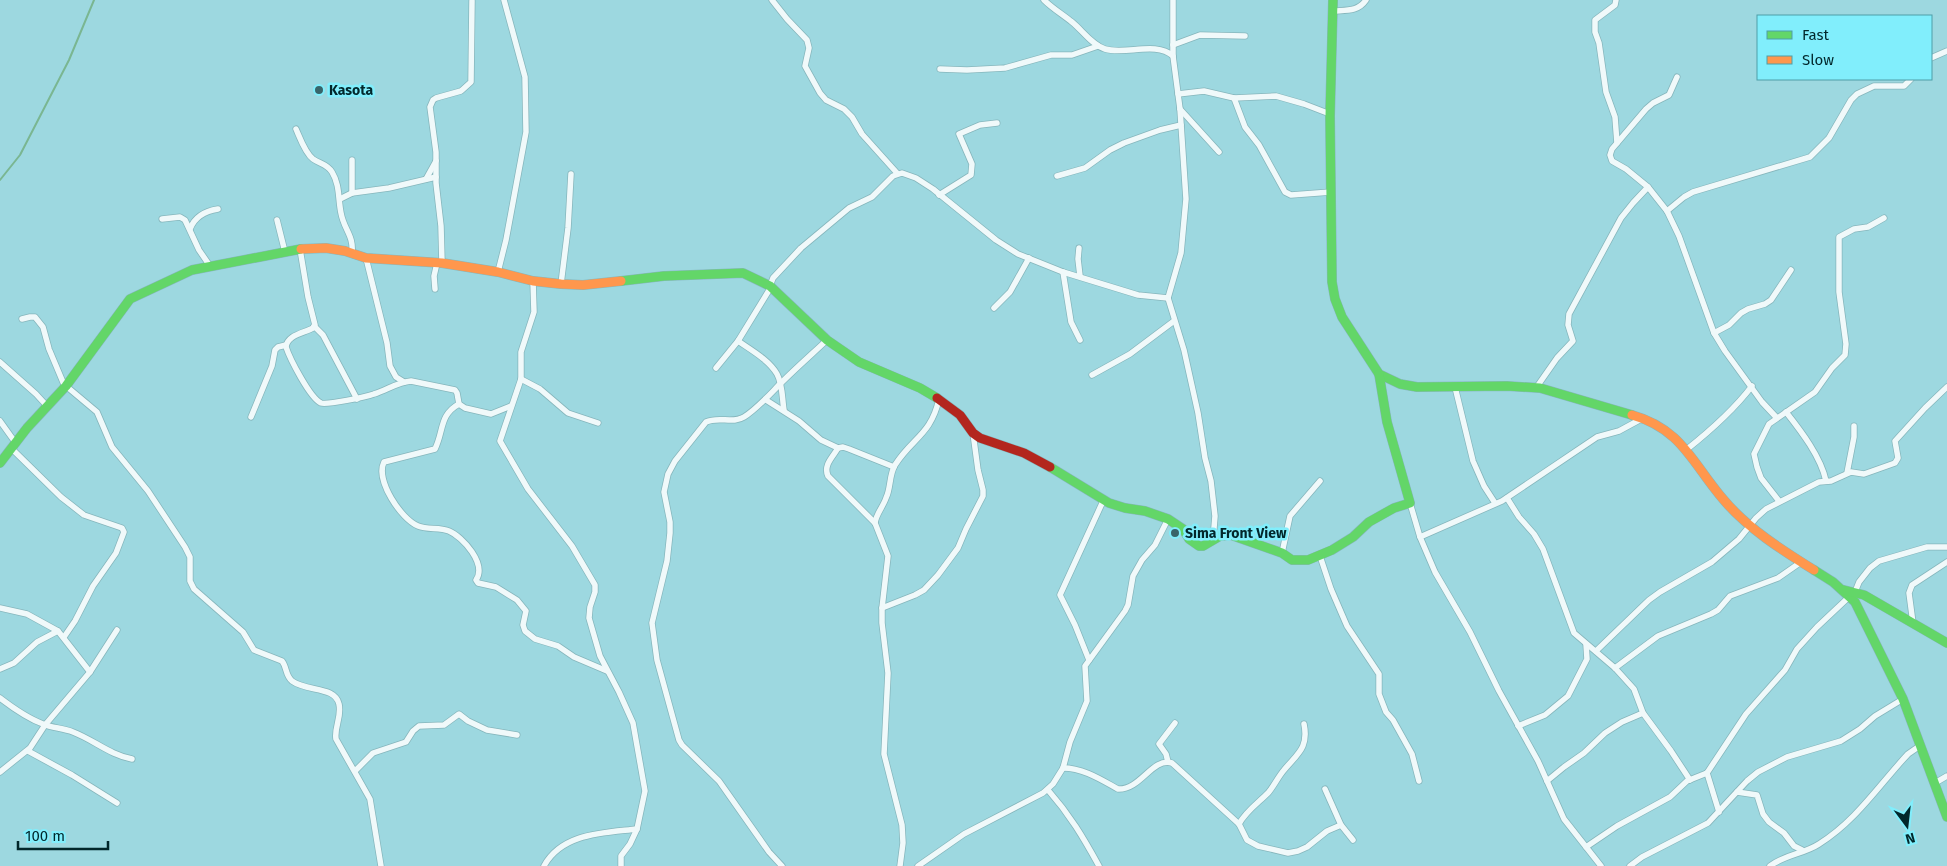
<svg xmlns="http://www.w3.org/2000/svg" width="1947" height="866" font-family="'Fira Sans',sans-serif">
<rect width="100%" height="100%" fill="#9dd8e0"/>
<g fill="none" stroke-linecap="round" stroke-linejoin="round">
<path stroke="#7ab691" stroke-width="2" d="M0,180L20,155L69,60L94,0"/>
<defs>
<g id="street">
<path d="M772,0L787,19L807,40L809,48L805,66L820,93L826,100L844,109L852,117L862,134L897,173"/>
<path d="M1044,0C1052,8 1062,14 1072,22C1082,30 1092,45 1105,49C1126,55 1156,41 1173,56"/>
<path d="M1173,0V56L1180,109L1186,199L1181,253L1168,298L1184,350L1198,413L1205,458L1211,481L1215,516L1213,540"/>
<path d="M1616,0L1615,5L1595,20V32L1599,43L1606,92L1615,117L1617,143"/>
<path d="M1333,11C1346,10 1358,12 1366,0"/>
<path d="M1173,45L1200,35L1245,36"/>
<path d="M1931,58L1947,51"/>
<path d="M940,69L967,70L1005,68L1051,55H1072L1098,46"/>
<path d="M1677,77L1669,95L1653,103L1646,109L1612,149L1610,155L1612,161L1626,169L1648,187L1667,211L1679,236L1714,333L1725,351L1762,402L1776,417"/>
<path d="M1178,94L1204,91L1234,98L1276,96L1304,104L1330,114"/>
<path d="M1234,98L1245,127L1259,145L1285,192L1291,195L1331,192"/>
<path d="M1180,109L1219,152"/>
<path d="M296,129C300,138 305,153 313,159C320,164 327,164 332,172C340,185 338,199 341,213C344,230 354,235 352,254"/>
<path d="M1057,176L1085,168L1110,150L1124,143L1160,130L1181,125"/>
<path d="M426,179L436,161"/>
<path d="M352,193V160"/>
<path d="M939,195L971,175L972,164L959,134L980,125L997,123"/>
<path d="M340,199L352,193L389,188L436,177"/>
<path d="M1667,211L1684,197L1693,192L1810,157L1829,138L1851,100L1857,94L1874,86H1904L1911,79"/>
<path d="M162,219L180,217L185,220L199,250L210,266"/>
<path d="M277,220L285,252"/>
<path d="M190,229C195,216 205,211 218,209"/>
<path d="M1079,248L1078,259L1080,276"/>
<path d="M300,249L308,297L315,325L313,328C304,333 287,335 286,347C290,359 310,398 321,403C327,405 366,397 374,394C387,390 398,382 411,381L455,390L457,393L459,404L465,408L491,414L511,406"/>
<path d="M366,258L387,343L390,366L396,377L404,382"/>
<path d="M442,263L441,226L436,183V152L430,107L433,100L436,98L461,91L471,82L472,1"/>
<path d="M498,272L506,240L526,132L525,77L504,0"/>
<path d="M1063,272L1071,322L1080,340"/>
<path d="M533,281L534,312L521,352V379L500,441L528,489L572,546L595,585V592L590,607L589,618L600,656L619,692L633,723L645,791L637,829L630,844L621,856V866"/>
<path d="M561,284L568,228L571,174"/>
<path d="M770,286L773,278L801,248L849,208L872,197L893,176L902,173L916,178L933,189L996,240L1018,254L1063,272L1138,295L1168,298"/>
<path d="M435,289L434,276L437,263"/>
<path d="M994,308L1010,292L1029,258"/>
<path d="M22,319L30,317H35L43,327L49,349L65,387"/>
<path d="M314,326L323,335L357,399"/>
<path d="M1714,333L1729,325L1741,313L1748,309L1765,304L1771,300L1791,270"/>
<path d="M738,341C751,350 769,360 777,374C783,385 782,399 784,410"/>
<path d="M0,362L36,394L47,406"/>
<path d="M716,368L738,341L771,287"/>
<path d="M1092,375L1130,354L1174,321"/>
<path d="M521,379L540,389L568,413L598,423"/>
<path d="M66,386L97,412L112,447L148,491L185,547L190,557V581L194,589L243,632L254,650L282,661C287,667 285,675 292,681C307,692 335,686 339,704C342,717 334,727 336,739L370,799L381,866"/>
<path d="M1455,387L1473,461L1484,486L1495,503"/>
<path d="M1536,388L1557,358L1573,341L1568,325L1569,314L1621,218L1633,203L1648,187"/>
<path d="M766,400L799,421L821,440L838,448L843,447L849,449L894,467"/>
<path d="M459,404C439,415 444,431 435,449L384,462C375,480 401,519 418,526C428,530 439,527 449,531C463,537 487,564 476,580L478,583L496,587L517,600L526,611L523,625L525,631L535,639L558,646L574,657L607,671"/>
<path d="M1786,412C1801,431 1821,457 1826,481"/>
<path d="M251,417L272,366L275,350L278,347L286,345"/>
<path d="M0,421L15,442"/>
<path d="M11,448L61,497L84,515L122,528L124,532L116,553L93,586L75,621L64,637"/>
<path d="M838,448C833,457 823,465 828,476L875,523"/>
<path d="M1686,450C1710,431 1733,411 1752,386"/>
<path d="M1847,473L1854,437V426"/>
<path d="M1507,498L1519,517L1534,534L1543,549L1574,633L1615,668L1634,689L1643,713L1671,751L1690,780"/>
<path d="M1779,501L1761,478L1757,467L1754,454L1769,424L1815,392L1832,368L1845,355L1846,344L1839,292V237L1854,229L1868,227L1884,218"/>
<path d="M1410,503L1420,537L1435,572L1470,632L1499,691L1538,761L1564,819L1601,866"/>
<path d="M1420,537L1502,501L1597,437L1619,431L1643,418"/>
<path d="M1282,553L1290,516L1320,481"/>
<path d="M1320,556L1331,589L1347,626L1379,674V694L1386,712L1393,720L1412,754L1419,781"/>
<path d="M1855,592L1859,582L1870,568L1879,561L1927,547H1947"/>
<path d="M0,608L27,614L58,631L90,672"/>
<path d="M882,608L915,595L924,590L938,575L958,548L966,529L983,496V490L978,470L973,433"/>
<path d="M1913,623L1909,593L1912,585L1947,562"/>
<path d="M1596,651L1649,600L1660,592L1712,562L1739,539L1756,518L1766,509L1819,482L1831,481L1851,472L1864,474L1895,463L1898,458L1895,441L1925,408L1947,387"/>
<path d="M1089,660L1075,625L1060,595L1104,499"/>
<path d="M1615,668L1658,636L1711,614L1718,610L1730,596L1778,578L1801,562"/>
<path d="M0,669L14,663L37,642L58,631"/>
<path d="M0,698C13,708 27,718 43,724C52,728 63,728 73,732C94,740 110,755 132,759"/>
<path d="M1518,726L1545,715L1568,696L1587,659L1586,644"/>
<path d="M28,751L72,775L117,803"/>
<path d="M1168,762L1166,754L1159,744L1175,723"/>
<path d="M1063,768C1083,768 1100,779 1118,789C1141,790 1152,757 1172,763L1239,824L1247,840L1258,846L1288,853L1298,851L1307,847L1327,831L1341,825"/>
<path d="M355,771L373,753L406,742L413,731L419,726L444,725L459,714L468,721L487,730L517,735"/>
<path d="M0,772L30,748L45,725L90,672L117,630"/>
<path d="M1707,773L1719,812"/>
<path d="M1547,781L1564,767L1584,753L1605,733L1622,722L1643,713"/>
<path d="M1935,783L1947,776"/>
<path d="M1325,789L1341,825L1353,840"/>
<path d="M1048,790C1070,815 1083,837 1099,866"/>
<path d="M1737,792L1757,795L1763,814L1769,822L1784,833L1794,846L1802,850"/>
<path d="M1239,824C1246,811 1258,803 1268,793C1274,786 1278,777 1284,770C1297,754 1309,748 1304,724"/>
<path d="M1586,847L1617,826L1670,797L1687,781L1707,773L1746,714L1785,670L1797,649L1817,627L1850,596"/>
<path d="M544,866C562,833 603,833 637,829"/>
<path d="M782,866L769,852L719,781L682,745L679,740L657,660L652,623L667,561L670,533V522L664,492L668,474L675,461L706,422C718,416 733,424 744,417C757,409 770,394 781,383C796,368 812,354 827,340"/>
<path d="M900,866L903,843L902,825L884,754L888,673L882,623V608L888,556L875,523C876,514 883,507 886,498C891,488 889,475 895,465C912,438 931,435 939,399"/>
<path d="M918,866L964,834L1043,793L1053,784L1063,768L1070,742L1087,701L1085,666L1125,611L1128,605L1133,576L1142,560L1155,545L1168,519"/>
<path d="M1630,866L1642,857L1708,823L1747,781L1758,772L1787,757L1841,741L1860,729L1875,716L1903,699"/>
<path d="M1770,866C1786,854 1804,854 1819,844C1856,821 1879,785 1908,754L1921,745"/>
</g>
<g id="fast">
<path d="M1333,0L1330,116L1332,282L1335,299L1342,317L1379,374L1400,384L1417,387L1507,386L1540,388L1632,415"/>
<path d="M621,281L664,276L743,273L770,286L827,340L859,362L920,388L937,398"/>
<path d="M0,463L27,428L66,386L130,299L192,270L301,249"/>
<path d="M1050,467L1109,503L1125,508L1145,511L1168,519L1183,529L1189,539L1199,546H1203L1220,536L1231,535L1282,553L1292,560H1308L1332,550L1353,537L1369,522L1394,508L1410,503L1387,422L1379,374"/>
<path d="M1814,570L1833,582L1855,602L1903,699L1947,817"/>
<path d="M1844,590L1864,595L1947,643"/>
</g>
<g id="slow">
<path d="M301,249L326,248L345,251L366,258L442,263L498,272L533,281L561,284L583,285L621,281"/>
<path d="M1632,415C1682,429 1692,463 1723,499C1747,528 1782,550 1814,570"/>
</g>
<path id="jam" d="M937,398L960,415L973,433L980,438L1024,453L1050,467"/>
</defs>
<use href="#street" stroke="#86b6bc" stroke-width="7"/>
<use href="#fast" stroke="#86b6bc" stroke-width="10"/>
<use href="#slow" stroke="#86b6bc" stroke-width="10"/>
<use href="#jam" stroke="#86b6bc" stroke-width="10"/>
<use href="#street" stroke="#f0f9fa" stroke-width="5.5"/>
<use href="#fast" stroke="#63d668" stroke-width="9"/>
<use href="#slow" stroke="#ff974d" stroke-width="9"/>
<use href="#jam" stroke="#b3261e" stroke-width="9"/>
</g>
<g fill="#38656a" stroke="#81eefc" stroke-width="2">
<circle cx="319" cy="90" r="5"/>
<circle cx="1175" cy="533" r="5"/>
</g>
<g text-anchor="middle" stroke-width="5" stroke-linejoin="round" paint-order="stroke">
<g font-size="14" font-weight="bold" fill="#02272b" stroke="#81eefc" text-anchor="start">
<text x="329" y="95">Kasota</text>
<text x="1185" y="538">Sima Front View</text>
</g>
</g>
<rect x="1757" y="15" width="175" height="65" fill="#81eefc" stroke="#4e9ea8"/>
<rect x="1767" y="31" width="25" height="8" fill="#63d668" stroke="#4e9ea8"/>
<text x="1802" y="40" font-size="15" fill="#02272b">Fast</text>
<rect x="1767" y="56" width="25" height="8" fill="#ff974d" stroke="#4e9ea8"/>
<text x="1802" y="65" font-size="15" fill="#02272b">Slow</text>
<g transform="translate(1907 826) rotate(165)" stroke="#81eefc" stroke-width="4" paint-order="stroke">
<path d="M0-4L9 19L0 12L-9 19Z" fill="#02272b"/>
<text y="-8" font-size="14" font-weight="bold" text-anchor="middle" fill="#02272b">N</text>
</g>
<path d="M18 841v8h90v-8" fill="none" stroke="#02272b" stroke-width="2.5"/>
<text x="25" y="841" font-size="15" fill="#02272b" stroke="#81eefc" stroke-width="4" paint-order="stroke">100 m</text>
</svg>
